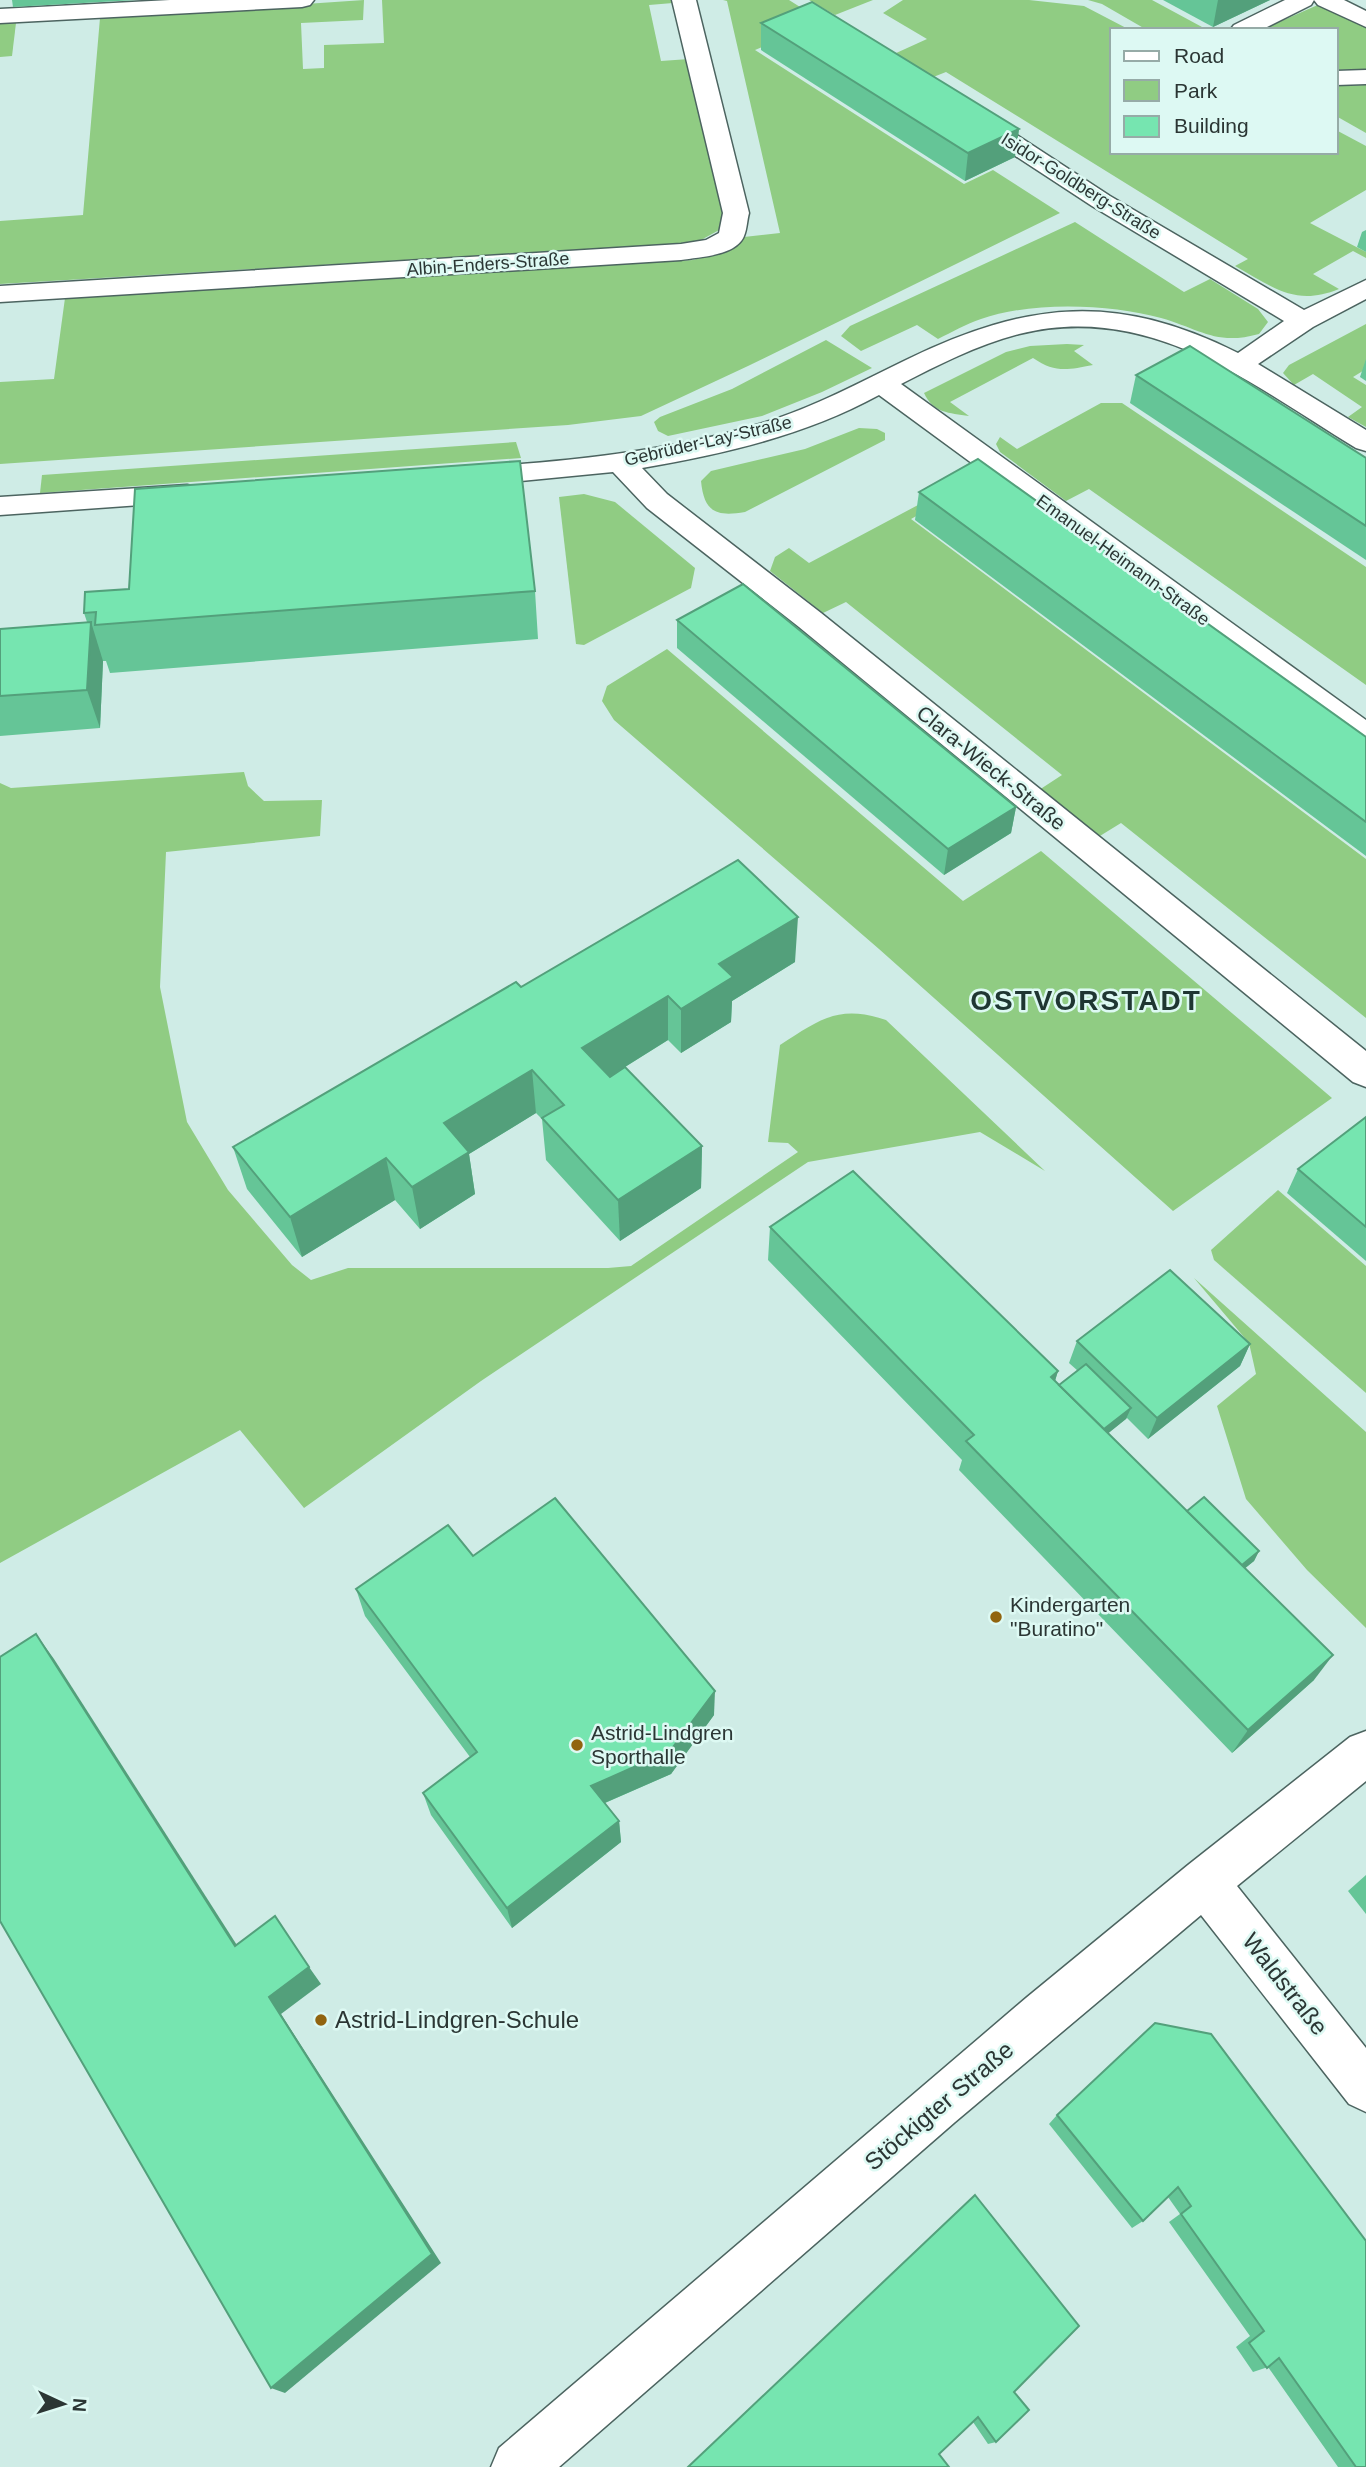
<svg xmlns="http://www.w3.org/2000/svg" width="1366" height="2467" font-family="Arial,sans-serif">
<rect width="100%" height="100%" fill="#cfece6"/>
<g fill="#90cc83">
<path d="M364,0L363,20L301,23L303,69L324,68V45L384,43L382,0H672L673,3L649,5L661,61L689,59L726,213L721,229L701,240L673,244L0,284V221L83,215L100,18Z"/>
<path d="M723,0H789L827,24L809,27L755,50L964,184L993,170L1060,213L748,366L641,416L568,425L0,464V382L54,379L65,298L693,260L723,252L744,237L780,233L727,1Z"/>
<path d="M809,0H873L835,15Z"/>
<path d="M903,0H1029L1084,6L1130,30H1112V152H1336V130L1366,146V190L1310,223L1366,252V258L1353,251L1313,274L1339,289C1295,307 1273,287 1235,266L1248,259L946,72L918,83L883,59L927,39L883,13Z"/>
<path d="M1088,0H1152L1202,27L1200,30H1147L1102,4Z"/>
<path d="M1320,4L1366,26V69L1336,70V30H1261Z"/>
<path d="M16,23L12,56L0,57V24Z"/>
<path d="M1366,85V133L1336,116V86Z"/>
<path d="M1075,222L1184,292L1210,279L1258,309L1268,322L1259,334C1216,346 1200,329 1161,318C1110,304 1032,301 981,319C966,324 952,332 938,339L917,325L861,351L841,336L850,326Z"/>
<path d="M1366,324V369L1353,377L1366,385V427L1348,417L1362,407L1313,374L1294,385L1283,373L1289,365Z"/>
<path d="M826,340L872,368L822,392L762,416L668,436L658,431L654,422L660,417L732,389Z"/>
<path d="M1067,344L1084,345L1074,351L1093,365C1067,370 1055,373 1033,358L950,402L969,416C949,413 933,413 924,393L1006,352L1030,346Z"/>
<path d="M1101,403H1122L1366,567V685L1089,489L1066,501L1000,452L996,444L1000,437L1017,449Z"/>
<path d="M859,428L877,429L885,433V440L745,512C716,517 704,512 701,481L711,471L805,449Z"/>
<path d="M516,442L521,458L40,493L42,475Z"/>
<path d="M974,484L911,519L1366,859V1018L1121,823L1095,839L1039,790L1062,775L846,602L823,613L770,571L775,557L789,548L809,563L950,488Z"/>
<path d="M584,494L615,502L695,568L691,588L584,645L576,644L559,497Z"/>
<path d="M667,649L963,901L1041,851L1332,1098L1173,1211L879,949L614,720L602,701L607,686Z"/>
<path d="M244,772L248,786L264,801L322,800L320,836L166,852L160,987L187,1122L228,1190L292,1265L311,1280L348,1268H608L631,1266L798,1152L788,1143L768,1142L780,1045C819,1020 838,1004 886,1020L1045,1171L980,1132L808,1162L481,1381L304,1508L240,1430L0,1563V783L11,788Z"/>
<path d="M1278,1190L1366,1266V1393L1214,1260L1211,1250Z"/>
<path d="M1194,1278L1366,1432V1628L1307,1570L1246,1499L1217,1406L1256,1374L1249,1343Z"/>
</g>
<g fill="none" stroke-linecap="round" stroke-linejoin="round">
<defs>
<g id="street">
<path d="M170,0H314L310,5L302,7L0,23V9Z"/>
<path d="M672,0H696L749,213C747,220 747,229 744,236C736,256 699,257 681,260L0,302V286L681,244L706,240L719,233L723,213Z"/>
<path d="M1285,0H1344L1366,11V27L1318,5L1314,0L1311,5L1261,30H1230L1234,25Z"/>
<path d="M1366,70V84L1336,85V71Z"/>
<path d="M974,111L983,113L1110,196L1304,310L1366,280V299L1313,327L1258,364L1366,430V451L1356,448C1251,384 1150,301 1019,334C977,345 938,365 901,384L1366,720V747L1355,744L879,395C806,435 724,454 642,468L667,494L821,613L1366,1051V1087L1353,1082L799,627L647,508L613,472L470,486L460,484L455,477L460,470L470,468C569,461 668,452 763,423C815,407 860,382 908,359C1029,301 1116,292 1238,353L1284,321L1092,206L965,123L962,118L965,113Z"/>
<path d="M187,485L197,487L202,494L197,501L0,515V497Z"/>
<path d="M1366,1731V1781L1237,1886L1366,2048V2112L1349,2104L1201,1915L955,2122L559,2467H491L499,2448L1026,1998L1188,1865L1350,1737Z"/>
</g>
</defs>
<use href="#street" stroke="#4c6460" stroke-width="3"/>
<use href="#street" fill="#fff" fill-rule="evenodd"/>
</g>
<g fill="#65c597">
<path d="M12,0H136L13,7Z"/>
<path d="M1163,0H1270L1213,27Z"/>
<path d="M761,23L1019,129L1015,157L965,181L761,50Z"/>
<path d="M1366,230V252L1357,247L1362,232Z"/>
<path d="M1366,359V381L1360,377Z"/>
<path d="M1136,375L1366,458V560L1130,403Z"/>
<path d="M919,492L1366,737V856L915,520Z"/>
<path d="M535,591L538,639L110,673L106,661H103L100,728L0,736V629L87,622L84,613Z"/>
<path d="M677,620L1016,807L1011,833L944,875L677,648Z"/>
<path d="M795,962L732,1001L731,1022L681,1053L668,1040L625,1067L702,1146L701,1188L620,1241L546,1160L542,1119L536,1113L469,1154L475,1194L420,1229L395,1200L302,1257L247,1189L233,1147L521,987Z"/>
<path d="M1366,1117V1261L1287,1193L1298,1169Z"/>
<path d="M770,1227L1058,1371L1055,1381L1059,1385L1078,1371L1069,1363L1077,1341L1250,1344L1240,1366L1148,1439L1127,1418L1108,1433L1187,1511L1259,1551L1254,1561L1245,1568L1314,1680L1232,1753L959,1470L962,1460L768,1260Z"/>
<path d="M473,1556L714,1715L671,1774L605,1803L619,1821L621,1842L512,1928L431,1815L423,1793L470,1757L365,1616L356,1589Z"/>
<path d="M1366,1875V1914L1348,1891Z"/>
<path d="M1155,2023L1366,2467H1338L1268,2367L1253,2372L1236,2347L1250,2336L1169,2222L1180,2214L1168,2197L1143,2221L1132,2228L1049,2124L1057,2115Z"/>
<path d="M1014,2392L996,2442L988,2444L973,2422L688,2467Z"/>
</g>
<g fill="#53a07b">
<path d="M1218,0H1270L1213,27Z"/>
<path d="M1019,129L1015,157L965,181L968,153Z"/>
<path d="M91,622L103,661L100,728L87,690Z"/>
<path d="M1016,807L1011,833L944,875L948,849Z"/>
<path d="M798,917L795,962L732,1001L731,1022L681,1053V1009L719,964Z"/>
<path d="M668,996V1040L585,1092L582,1048Z"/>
<path d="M532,1070L536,1113L469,1154L475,1194L420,1229L412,1187L444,1123Z"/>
<path d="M702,1146L701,1188L620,1241L618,1200Z"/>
<path d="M386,1158L395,1200L302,1257L290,1217Z"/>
<path d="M1250,1344L1240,1366L1148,1439L1157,1418Z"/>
<path d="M1058,1371L1049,1400L1051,1377Z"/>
<path d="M1131,1408L1126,1419L1085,1452L1089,1441Z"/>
<path d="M1259,1551L1254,1561L1222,1587L1228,1578Z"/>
<path d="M36,1634L54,1659L249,1964L235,1946Z"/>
<path d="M1333,1655L1314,1680L1232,1753L1248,1730Z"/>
<path d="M715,1691L714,1715L671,1774L593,1808L591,1786Z"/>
<path d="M619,1821L621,1842L512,1928L507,1908Z"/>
<path d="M309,1967L321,1984L281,2014L441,2263L285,2393L271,2388L269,1997Z"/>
</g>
<g fill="#76e5b0" stroke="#53a07b" stroke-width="2">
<path d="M812,2L1019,129L968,153L761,23Z"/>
<path d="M1190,346L1366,458V526L1136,375Z"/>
<path d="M978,459L1366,737V822L919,492Z"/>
<path d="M520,461L535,591L95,625L96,612L84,613L85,592L129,589L135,489Z"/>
<path d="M743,584L1016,807L948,849L677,620Z"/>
<path d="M91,622L87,690L0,696V629Z"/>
<path d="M738,860L798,917L719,964L733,977L681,1009L668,996L582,1048L610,1077L625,1067L702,1146L618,1200L542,1118L564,1105L532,1070L444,1123L469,1152L412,1187L386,1158L290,1217L233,1147L516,982L521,987Z"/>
<path d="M1366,1117V1227L1298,1169Z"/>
<path d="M853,1171L1058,1371L1051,1377L1333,1655L1248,1730L966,1441L974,1435L770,1227Z"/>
<path d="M1170,1270L1250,1344L1157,1418L1077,1341Z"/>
<path d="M1086,1364L1131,1408L1104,1429L1059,1385Z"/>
<path d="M1204,1497L1259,1551L1242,1565L1187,1511Z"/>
<path d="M555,1498L715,1691L670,1751L591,1786L619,1821L507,1908L423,1793L477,1752L356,1589L448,1525L473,1556Z"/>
<path d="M36,1634L235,1946L275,1916L309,1967L269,1997L432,2254L271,2388L0,1921V1657Z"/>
<path d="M1155,2023L1211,2034L1366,2241V2467H1356L1279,2358L1267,2368L1249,2343L1264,2331L1181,2214L1191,2206L1178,2187L1143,2221L1057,2115Z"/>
<path d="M975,2195L1079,2326L1014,2392L1029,2410L996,2442L978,2417L939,2454L949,2467H688Z"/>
</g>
<g fill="#91640f" stroke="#ddf9f3" stroke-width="2.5">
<circle cx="996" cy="1617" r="7"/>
<circle cx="577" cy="1745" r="7"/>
<circle cx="321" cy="2020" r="7"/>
</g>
<g text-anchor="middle" stroke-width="5" stroke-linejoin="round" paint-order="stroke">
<g font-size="18" fill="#2b3634" stroke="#ddf9f3">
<text transform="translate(1081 186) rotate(32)" y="6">Isidor-Goldberg-Straße</text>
<text transform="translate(488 264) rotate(-4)" y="6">Albin-Enders-Straße</text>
<text transform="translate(708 441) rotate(-13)" y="6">Gebrüder-Lay-Straße</text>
<text transform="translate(1123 560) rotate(36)" y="6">Emanuel-Heimann-Straße</text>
</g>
<g font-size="21" fill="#2b3634" stroke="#ddf9f3">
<text transform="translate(991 768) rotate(39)" y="7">Clara-Wieck-Straße</text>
</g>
<g font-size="21" fill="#2b3634" stroke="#ddf9f3" text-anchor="start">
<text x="1010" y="1612">Kindergarten<tspan x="1010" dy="24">"Buratino"</tspan></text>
<text x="591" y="1740">Astrid-Lindgren<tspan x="591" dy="24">Sporthalle</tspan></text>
</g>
<g font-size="24" fill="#2b3634" stroke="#ddf9f3">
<text transform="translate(1285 1984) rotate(52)" y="8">Waldstraße</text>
<text transform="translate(939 2106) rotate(-40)" y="8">Stöckigter Straße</text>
</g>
<g font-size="24" fill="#2b3634" stroke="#ddf9f3" text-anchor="start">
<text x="335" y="2028">Astrid-Lindgren-Schule</text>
</g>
<g font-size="28" font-weight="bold" letter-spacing="2" fill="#1f3632" stroke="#ddf9f3">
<text x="1086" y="1010">OSTVORSTADT</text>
</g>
</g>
<rect x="1110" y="28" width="228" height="126" fill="#ddf9f3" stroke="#96aba7" stroke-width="2"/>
<rect x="1124" y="51" width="35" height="10" fill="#ffffff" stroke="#96aba7" stroke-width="2"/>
<text x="1174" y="63" font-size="21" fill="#2b3634">Road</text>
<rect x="1124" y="80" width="35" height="21" fill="#90cc83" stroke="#96aba7" stroke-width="2"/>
<text x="1174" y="98" font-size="21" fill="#2b3634">Park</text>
<rect x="1124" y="116" width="35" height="21" fill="#76e5b0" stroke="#96aba7" stroke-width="2"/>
<text x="1174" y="133" font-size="21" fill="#2b3634">Building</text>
<g transform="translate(63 2404) rotate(94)" stroke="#ddf9f3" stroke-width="5" paint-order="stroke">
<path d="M0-5L12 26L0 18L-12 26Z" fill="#2b3634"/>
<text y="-10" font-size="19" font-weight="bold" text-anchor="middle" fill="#2b3634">N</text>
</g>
</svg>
